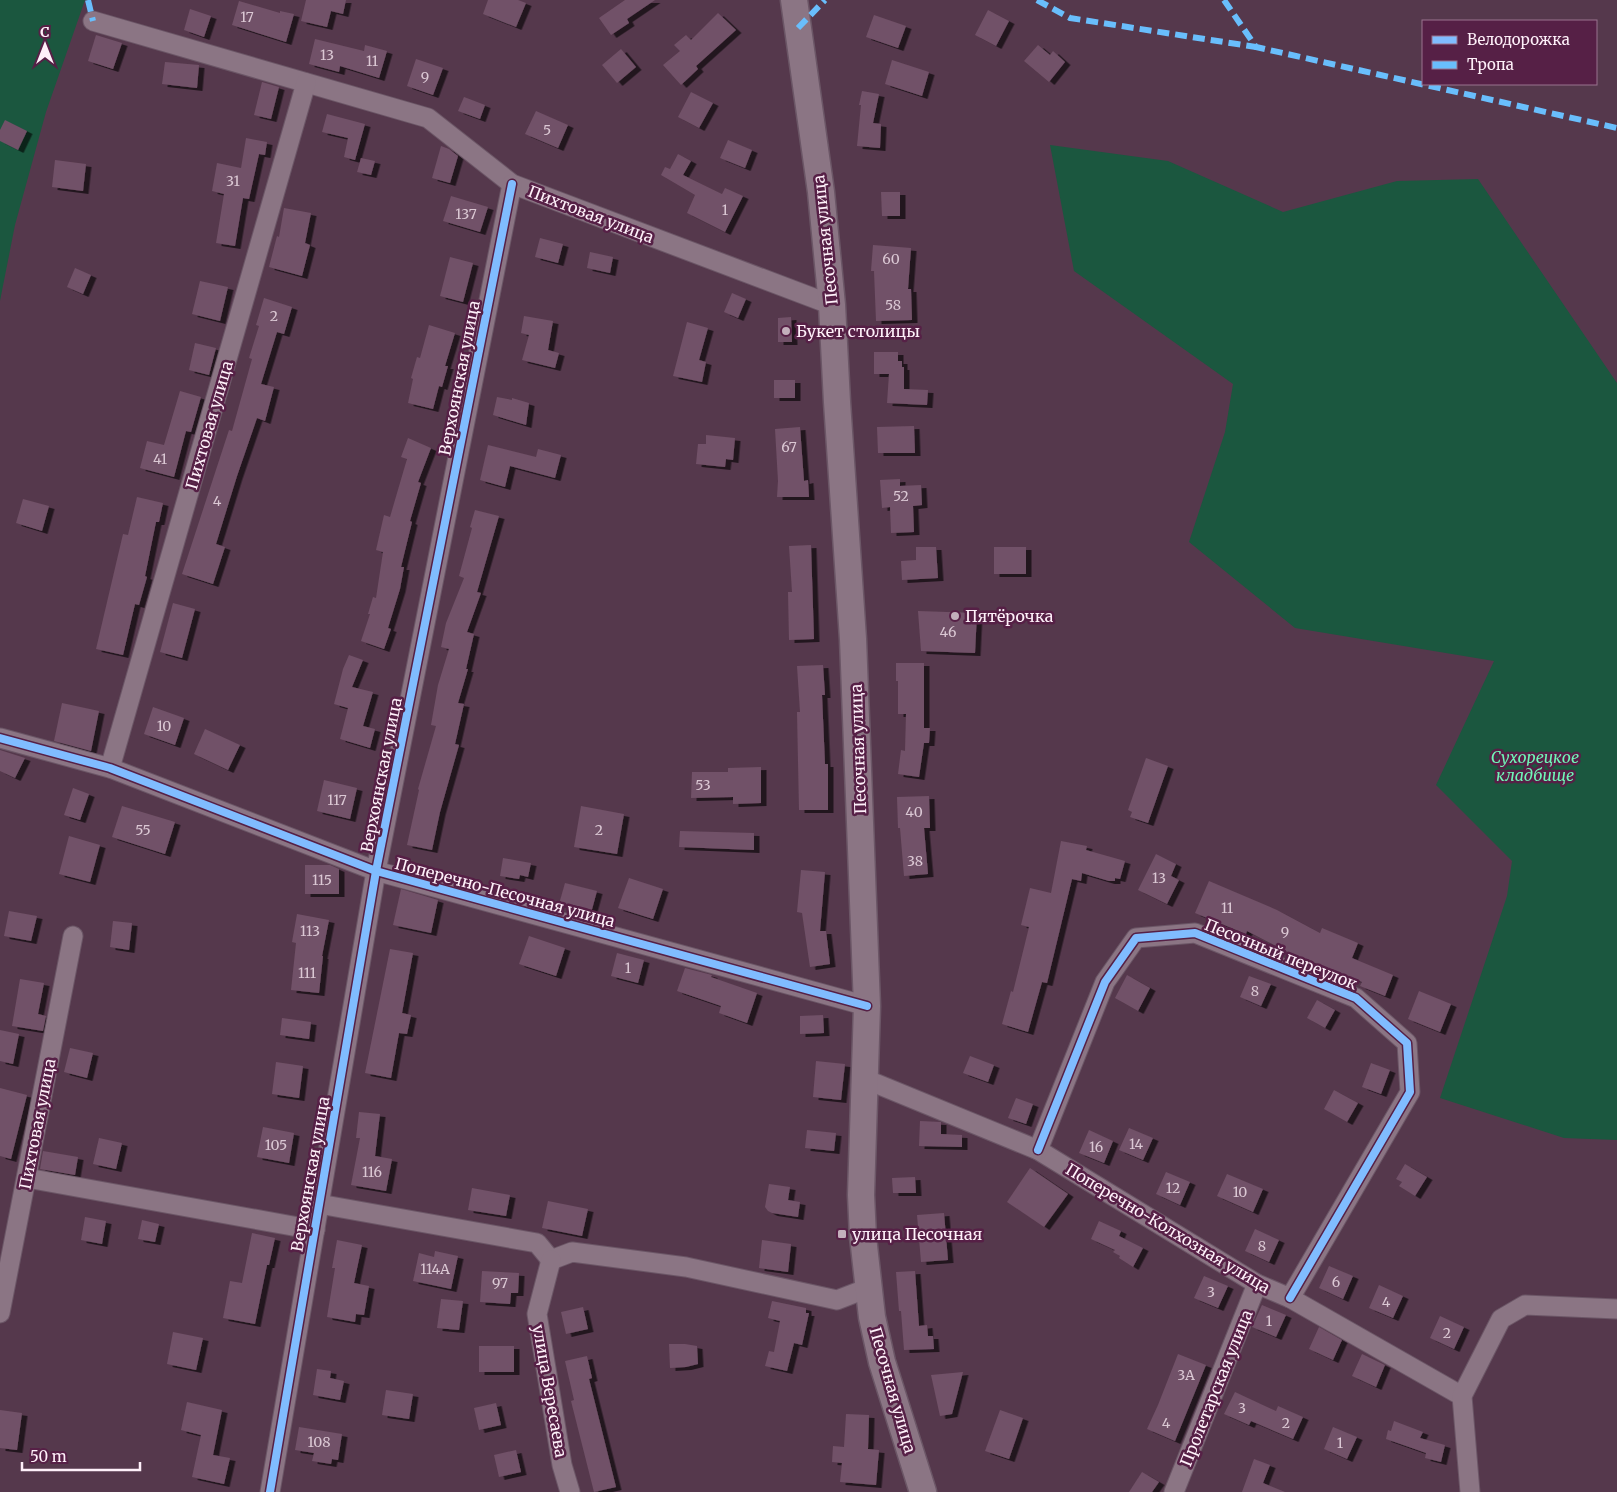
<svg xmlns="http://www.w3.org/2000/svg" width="1617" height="1492" font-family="Merriweather,serif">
<defs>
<filter id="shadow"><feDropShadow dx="5.5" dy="3" stdDeviation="0" flood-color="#0009"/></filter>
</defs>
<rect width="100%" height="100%" fill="#55384c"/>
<g fill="#1b573f">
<path d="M0,0H85L46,112L15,225L0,301Z"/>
<path d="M1050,145L1168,161L1283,212L1397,181L1478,179L1617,383V1140L1564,1138L1440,1098L1507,896L1512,861L1436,785L1494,661L1295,628L1189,542L1225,432L1233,384L1074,271Z"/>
</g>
<g fill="#715167" filter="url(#shadow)">
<path d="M306,0H346L343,14L331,11L327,27L301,21Z"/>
<path d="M488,0H518L526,3L516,27L483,14Z"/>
<path d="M625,0H655L627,19L629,23L611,35L599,18Z"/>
<path d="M239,1L280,13V11L294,14L286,42L232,25Z"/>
<path d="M190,9L211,16L204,37L184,30Z"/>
<path d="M988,10L1009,21L996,46L975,35Z"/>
<path d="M718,13L736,30L696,66L698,69L681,85L663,65L680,51L674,45L686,35L691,40Z"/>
<path d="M874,15L906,26L898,48L866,37Z"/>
<path d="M96,35L122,43L113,69L88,61Z"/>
<path d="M315,39L364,51L365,45L387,51L379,78L340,66L339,72L309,64Z"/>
<path d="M1038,45L1050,55L1053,51L1065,62L1049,82L1024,61Z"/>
<path d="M621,49L636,67L617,83L602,65Z"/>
<path d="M416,59L443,68L433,95L407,86Z"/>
<path d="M892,60L929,72L922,96L885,84Z"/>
<path d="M165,62L199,65L197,88L162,84Z"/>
<path d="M262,82L279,87L271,119L254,115Z"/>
<path d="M862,91L879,94L873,123L881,124L880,148L857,146L861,105H859Z"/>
<path d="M691,92L713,103L699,128L678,117Z"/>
<path d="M464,97L485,105L480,119L458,111Z"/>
<path d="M536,111L568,125L558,148L525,134Z"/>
<path d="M327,114L365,124L355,160L344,157L348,138L322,132Z"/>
<path d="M5,120L27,131L18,150L0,141V130Z"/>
<path d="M246,138L267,142L265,155L259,154L249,199L243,198L235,246L216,243L224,194L212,191L217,163L241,168Z"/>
<path d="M728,140L752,150L745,168L720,158Z"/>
<path d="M441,146L449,149L458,156L450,183L432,178Z"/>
<path d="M678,154L691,161L683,175L722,194L725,188L743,196L725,232L687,213L695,195L661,175L665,167L670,169Z"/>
<path d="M361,158L375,161L371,175L357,172Z"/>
<path d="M55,160L86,164L83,191L52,187Z"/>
<path d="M881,192H900V216H882Z"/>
<path d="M451,196L488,207L480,232L443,221Z"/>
<path d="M284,208L311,213L305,243L310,245L302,276L269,267L277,236L279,237Z"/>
<path d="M540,238L563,244L558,263L535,257Z"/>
<path d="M873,245L911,248L908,289H911L912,320L876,321L874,271H871Z"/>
<path d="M590,252L613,257L610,273L587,268Z"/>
<path d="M450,257L473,263L463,302L440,296Z"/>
<path d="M75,268L91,275L83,294L67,287Z"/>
<path d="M200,281L228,287L220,321L192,314Z"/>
<path d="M732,293L746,299L738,318L724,312Z"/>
<path d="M264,298L292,307L284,334L277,332L261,384L274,387L265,421L257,418L237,476L216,544L225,547L213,584L182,574L229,430L232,431L252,359L249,358L259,326L256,325Z"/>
<path d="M524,316L553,321L548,350L559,353L555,368L522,360L529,335L521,333Z"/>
<path d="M791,317L792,342H778V318Z"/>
<path d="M687,322L708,328L699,360L706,362L702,382L673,376Z"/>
<path d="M429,325L455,333L445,366H448L442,387L439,386L433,409L408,403L413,379L411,378L417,357L420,358Z"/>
<path d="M195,343L216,348L209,375L189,370Z"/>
<path d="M874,352H898V361H902V367H904V389L928,390L927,405L887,403L889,374H874Z"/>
<rect x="774" y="380" width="21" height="18"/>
<path d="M180,391L201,397L191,432L186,431L174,477L140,468L147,441L164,445Z"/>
<path d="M497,397L512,400V398L529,403L526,425L493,415Z"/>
<path d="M914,426L915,453H878L877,427Z"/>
<path d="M800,427L804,481L808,480L809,497H777L778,481L775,429Z"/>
<path d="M706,435L735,438L733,460L726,459L725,467L696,464L698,444H706Z"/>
<path d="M408,438L431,448L418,482L421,483L410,521L412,522L401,567H404L400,589L388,628L391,629L384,649L361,641L370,614H368L373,597L376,598L383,552L376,550L384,515L390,517L407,459L401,457Z"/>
<path d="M488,445L536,457L538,449L561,455L555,478L510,466L505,487L480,480Z"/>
<path d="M900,479V486L921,485L922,505L913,506L914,532L891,533L890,507L882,508L880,480Z"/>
<path d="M137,497L163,503L159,522H156L145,576L147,577L139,605L135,604L123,655L96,649L123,534L128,535Z"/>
<path d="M23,499L49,506L42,531L16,523Z"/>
<path d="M475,510L499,516L477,592L481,593L467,632L474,634L466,669H468L458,703L464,704L455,744L459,745L440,812L432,850L407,845L419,790L418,789L436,726L431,725L438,685L449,649L441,647L446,623L464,578L459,576L472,528L470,527Z"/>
<path d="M811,545L814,639L789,640L788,592H792L789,546Z"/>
<path d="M916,547H936L938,578L902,580L901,561L916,560Z"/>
<rect x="994" y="547" width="32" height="27"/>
<path d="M173,603L195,609L182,658L160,652Z"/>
<path d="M918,611L977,613L975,653L921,651Z"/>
<path d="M349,655L363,660L352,687L373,692L363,726L375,729L370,748L340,739L348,708L334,704L343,669Z"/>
<path d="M896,663H924V728H930L929,743H924L919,777L898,774L901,750L905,751L906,714H898V681H896Z"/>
<path d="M823,665L825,695H822L825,764H828V810H799L797,712H800L797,666Z"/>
<path d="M62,703L99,711L91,751L54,741Z"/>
<path d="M153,707L184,718L175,745L144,734Z"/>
<path d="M205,729L240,745L228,770L194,754Z"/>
<path d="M0,750L25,758L15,778L0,771Z"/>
<path d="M1146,758L1168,766L1148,823L1130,817L1132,812L1128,810Z"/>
<path d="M761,767V803L733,804V797L691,798L692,772H728V768Z"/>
<path d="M324,780L357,788L350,819L317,811Z"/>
<path d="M73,788L89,794L80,820L64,815Z"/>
<path d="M929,796L930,828H924L928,874L904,876L900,828H898L897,797Z"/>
<path d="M122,806L175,822L165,854L112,837Z"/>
<path d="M581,806L624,814L617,854L574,847Z"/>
<path d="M680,831L754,833V850L679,847Z"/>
<path d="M69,836L100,845L90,882L59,874Z"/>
<path d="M1061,841L1087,846L1086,850L1125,861L1120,879L1115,878V881H1109L1082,873L1081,881L1072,879L1047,983L1042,982L1028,1032L1002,1024L1011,991L1013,992L1029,927L1021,925L1030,888L1051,893Z"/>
<path d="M1156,854L1176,864L1171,876L1179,880L1167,904L1138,890Z"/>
<path d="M503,858L531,863L528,877L520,875L519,879L500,876Z"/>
<path d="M305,865H330L339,869V894H305Z"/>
<path d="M801,870L825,872L820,931H826L830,964L810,967L802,913L797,912Z"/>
<path d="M629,878L663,889L653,919L618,908Z"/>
<path d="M1209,881L1277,910L1320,933L1322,928L1358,943L1352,958L1393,975L1385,996L1360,986L1362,982L1295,955V956L1247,931L1246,934L1195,913Z"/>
<path d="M565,883L597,891L591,913L559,904Z"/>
<path d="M401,889L438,900L431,933L393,925Z"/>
<path d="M9,911L37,916L31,941L4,936Z"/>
<path d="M297,914L329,920L322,956H323L319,993L291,990L296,943L292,942Z"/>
<path d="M113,921L132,923L129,950L110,947Z"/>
<path d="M529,936L565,948L556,976L519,964Z"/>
<path d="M390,949L413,953L402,1013L411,1015L407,1034L399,1033L391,1078L365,1073Z"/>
<path d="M617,953L644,960L638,983L611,976Z"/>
<path d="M685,968L712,975L711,977L757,993L747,1023L719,1013L721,1006L677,991Z"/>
<path d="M1127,975L1150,988L1138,1011L1115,998Z"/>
<path d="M1249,976L1271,984L1261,1006L1240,997Z"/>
<path d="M20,979L44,983L38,1014L46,1016L43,1031L12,1026Z"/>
<path d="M1419,991L1451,1004L1440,1032L1408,1019Z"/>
<path d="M1317,1000L1335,1010L1325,1028L1307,1018Z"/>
<path d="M823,1015L824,1033L800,1034V1016Z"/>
<path d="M282,1018L311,1022L309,1039L280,1035Z"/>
<path d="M0,1030L19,1034L13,1064L0,1061Z"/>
<path d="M70,1048L93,1053L87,1078L64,1072Z"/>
<path d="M970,1056L994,1065L988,1082L963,1073Z"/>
<path d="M816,1061L845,1064L841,1100L813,1097Z"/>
<path d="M276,1062L303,1066L299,1098L272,1094Z"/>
<path d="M1371,1063L1390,1070L1381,1094L1362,1087Z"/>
<path d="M0,1088L27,1095L11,1159L0,1156Z"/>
<path d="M1334,1090L1358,1103L1347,1122L1324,1109Z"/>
<path d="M1016,1098L1033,1104L1026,1124L1008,1118Z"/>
<path d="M359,1112L380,1114L375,1156L392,1159L386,1191L351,1185L360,1138H356Z"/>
<path d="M920,1121L941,1122V1134L962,1135V1147L919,1146Z"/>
<path d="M263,1127L294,1133L289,1163L257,1157Z"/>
<path d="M1129,1128L1153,1138L1143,1160L1119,1150Z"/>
<path d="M807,1130L836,1133L834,1151L805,1148Z"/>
<path d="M1089,1130L1113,1141L1104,1163L1079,1153Z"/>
<path d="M99,1138L122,1143L116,1169L93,1164Z"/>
<path d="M43,1151L78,1157L75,1175L40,1169Z"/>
<path d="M1405,1164L1427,1177L1415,1196L1399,1186L1402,1182L1396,1179Z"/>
<path d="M1030,1168L1068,1194L1044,1227L1007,1202Z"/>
<path d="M1166,1172L1190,1182L1180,1205L1156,1194Z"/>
<path d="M1227,1174L1263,1189L1253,1212L1217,1196Z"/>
<path d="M915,1177L916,1193H893L892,1178Z"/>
<path d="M769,1184L790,1187L788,1200L800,1202L798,1217L772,1213L768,1211L765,1207Z"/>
<path d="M472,1188L510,1195L506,1216L468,1210Z"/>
<path d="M548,1201L588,1209L582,1236L542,1228Z"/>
<path d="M944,1213L948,1260L921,1262L917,1215Z"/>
<path d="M85,1217L106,1221L102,1244L81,1240Z"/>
<path d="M142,1220L159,1224L155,1242L138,1239Z"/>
<path d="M1099,1221L1121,1231L1119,1236L1143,1248L1133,1267L1119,1258L1120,1256L1113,1252L1115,1250L1091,1239Z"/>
<path d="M1255,1229L1279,1240L1269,1262L1245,1251Z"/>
<path d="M252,1233L275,1238L269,1265H267L255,1324L223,1318L230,1281L242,1283Z"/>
<path d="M337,1240L362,1245L354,1283L369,1286L364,1315L356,1314L355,1322L327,1317L335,1268H332Z"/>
<path d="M762,1240L791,1244L788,1272L759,1268Z"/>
<path d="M435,1251L458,1256L451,1289L413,1281L419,1253L434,1257Z"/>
<path d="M1329,1266L1353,1276L1343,1299L1319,1288Z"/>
<path d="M482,1271L519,1273L518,1293H511L510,1304L480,1302Z"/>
<path d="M915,1271L919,1326L927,1325L928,1336H933L934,1349L904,1350L901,1311H899L896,1272Z"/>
<path d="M1204,1276L1228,1286L1218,1308L1194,1298Z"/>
<path d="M1379,1285L1403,1296L1393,1318L1369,1308Z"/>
<path d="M441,1299L463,1301L459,1330L437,1328Z"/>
<path d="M772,1301L806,1308V1313H809L802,1345L794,1343L787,1371L765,1366L769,1351L774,1352L780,1321L768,1318Z"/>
<path d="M1262,1305L1286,1315L1276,1337L1252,1327Z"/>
<path d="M583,1307L588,1329L566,1334L561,1312Z"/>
<path d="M1440,1316L1464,1327L1454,1349L1430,1338Z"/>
<path d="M1319,1327L1342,1340L1333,1360L1309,1349Z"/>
<path d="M173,1332L203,1338L196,1370L167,1364Z"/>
<path d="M669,1344H685L697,1346L698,1364L686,1367L670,1368Z"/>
<rect x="479" y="1346" width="35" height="26"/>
<path d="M1178,1354L1206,1365L1175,1441L1147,1429L1158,1405Z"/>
<path d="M1362,1354L1385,1365L1376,1387L1352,1376Z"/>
<path d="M587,1356L592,1378L589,1379L616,1487L594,1492L571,1401L574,1400L565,1361Z"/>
<path d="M317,1369L331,1371L330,1378L344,1381L340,1400L313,1395Z"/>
<path d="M963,1372L952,1414L940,1416L931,1375Z"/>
<path d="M386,1390L413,1394L409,1419L382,1415Z"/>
<path d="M1235,1392L1276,1411L1278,1406L1303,1417L1293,1439L1251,1421L1249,1425L1224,1414Z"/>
<path d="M187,1402L222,1410L213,1455L230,1458L224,1484L192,1477L201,1435L181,1430Z"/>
<path d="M496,1403L501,1425L479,1430L474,1408Z"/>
<path d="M0,1410L22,1413L17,1450L0,1448Z"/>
<path d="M1000,1410L1023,1418L1009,1459L985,1451Z"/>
<path d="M846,1414L869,1415L868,1449L879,1450L876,1485L840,1482L842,1463L832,1462L833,1446L844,1447Z"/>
<path d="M1394,1421L1423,1432L1420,1438L1445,1445L1441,1462L1425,1458L1426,1453L1386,1439L1388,1430L1391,1431Z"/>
<path d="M299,1427L342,1434L338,1460L332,1459L331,1464L312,1461L314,1453L295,1450Z"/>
<path d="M1333,1427L1357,1437L1347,1459L1324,1449Z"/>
<path d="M516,1450L521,1472L499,1477L494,1455Z"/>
<path d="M1254,1459L1270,1465L1263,1483L1285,1492H1242Z"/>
<path d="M1142,1472L1159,1482L1152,1492H1129Z"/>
</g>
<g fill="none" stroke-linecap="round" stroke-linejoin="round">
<defs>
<g id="street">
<path d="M93,21L428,118L512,184L832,305"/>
<path d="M0,738L110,768L376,871L867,1006"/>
<path d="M110,768L306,83"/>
<path d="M865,1079L1038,1150L1257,1284L1290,1298L1462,1396"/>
<path d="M1038,1150L1105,982L1136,938L1195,933L1356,998L1407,1043L1410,1092L1290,1298"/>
<path d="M27,1178L315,1230"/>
<path d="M319,1204L537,1243L551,1260L572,1252L686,1267L837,1300L868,1288"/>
<path d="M551,1260L537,1314L562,1465L570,1492"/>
<path d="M0,1313L73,936"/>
<path d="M270,1492L376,871L512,184"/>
<path d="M1174,1492L1257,1284"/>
<path d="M1470,1492L1462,1396L1501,1319L1525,1305L1617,1309"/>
</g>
<path id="secondary" d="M794,0L821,192L832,305L837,402L853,639L867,1006L861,1195L863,1237L872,1317L882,1362L923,1492"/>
</defs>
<use href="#street" stroke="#6b5666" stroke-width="21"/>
<use href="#secondary" stroke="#6b5666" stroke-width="29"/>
<use href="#street" stroke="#8b7584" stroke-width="19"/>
<use href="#secondary" stroke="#8b7584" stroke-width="26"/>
<g stroke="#69befc" stroke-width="6" stroke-dasharray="12 6" stroke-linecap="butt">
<path d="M88,0L93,21"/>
<path d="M1037,0L1070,18L1256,47"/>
<path d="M1224,0L1256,47L1617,128"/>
<path d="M798,28L825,0"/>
</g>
<defs>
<g id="cycleway">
<path d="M0,738L110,768L376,871L867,1006"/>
<path d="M1038,1150L1105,982L1136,938L1195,933L1356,998L1407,1043L1410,1092L1290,1298"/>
<path d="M270,1492L376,871L512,184"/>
</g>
</defs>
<use href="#cycleway" stroke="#562046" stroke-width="11"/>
<use href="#cycleway" stroke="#80bcff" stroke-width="8"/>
</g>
<g fill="#c3b0bc" stroke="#562046" stroke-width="2">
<circle cx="786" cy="331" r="5"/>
<circle cx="955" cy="616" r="5"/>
<rect x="837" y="1229" width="10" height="10" rx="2.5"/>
</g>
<g text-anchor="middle" stroke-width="5" stroke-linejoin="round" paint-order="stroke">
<g font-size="14" fill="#dbc8d4">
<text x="247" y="22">17</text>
<text x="327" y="60">13</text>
<text x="372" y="66">11</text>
<text x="425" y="82">9</text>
<text x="547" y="135">5</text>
<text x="233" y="186">31</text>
<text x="725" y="215">1</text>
<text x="466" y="219">137</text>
<text x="891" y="264">60</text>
<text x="893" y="310">58</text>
<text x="274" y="321">2</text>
<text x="789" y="452">67</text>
<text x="160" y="464">41</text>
<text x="901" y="501">52</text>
<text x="217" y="506">4</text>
<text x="948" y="637">46</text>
<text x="164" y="731">10</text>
<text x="703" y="790">53</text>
<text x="337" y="805">117</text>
<text x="914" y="817">40</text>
<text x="143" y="835">55</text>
<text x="599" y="835">2</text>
<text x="915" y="866">38</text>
<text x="1159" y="883">13</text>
<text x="322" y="885">115</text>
<text x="1227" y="913">11</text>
<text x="310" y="936">113</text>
<text x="1285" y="937">9</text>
<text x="628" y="973">1</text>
<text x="307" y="978">111</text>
<text x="1255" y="996">8</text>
<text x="1136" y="1149">14</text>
<text x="276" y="1150">105</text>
<text x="1096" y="1152">16</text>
<text x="372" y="1177">116</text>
<text x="1173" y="1193">12</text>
<text x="1240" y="1197">10</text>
<text x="1262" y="1251">8</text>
<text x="435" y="1274">114А</text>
<text x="1336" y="1287">6</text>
<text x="500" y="1288">97</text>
<text x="1211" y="1297">3</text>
<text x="1386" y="1307">4</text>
<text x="1269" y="1326">1</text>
<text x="1447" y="1338">2</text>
<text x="1186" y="1380">3А</text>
<text x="1242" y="1413">3</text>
<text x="1166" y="1428">4</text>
<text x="1286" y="1428">2</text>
<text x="319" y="1447">108</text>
<text x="1340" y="1448">1</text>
</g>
<g font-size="16" fill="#fef0f9" stroke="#562046">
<text transform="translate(591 214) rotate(21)" y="6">Пихтовая улица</text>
<text transform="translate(825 240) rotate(-96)" y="6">Песочная улица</text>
<text transform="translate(459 378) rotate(-79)" y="6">Верхоянская улица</text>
<text transform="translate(209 425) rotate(-74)" y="6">Пихтовая улица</text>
<text transform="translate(858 749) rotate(-92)" y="6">Песочная улица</text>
<text transform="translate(381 775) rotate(-79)" y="6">Верхоянская улица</text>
<text transform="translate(505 892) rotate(15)" y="6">Поперечно-Песочная улица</text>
<text transform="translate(1281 954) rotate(22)" y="6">Песочный переулок</text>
<text transform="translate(37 1124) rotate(-79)" y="6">Пихтовая улица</text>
<text transform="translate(310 1174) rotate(-80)" y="6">Верхоянская улица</text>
<text transform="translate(1168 1228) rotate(31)" y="6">Поперечно-Колхозная улица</text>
<text transform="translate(1216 1388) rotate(-68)" y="6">Пролетарская улица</text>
<text transform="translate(893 1390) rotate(74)" y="6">Песочная улица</text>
<text transform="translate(550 1391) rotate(80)" y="6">улица Вересаева</text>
</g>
<g font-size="16" fill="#fef0f9" stroke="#562046" text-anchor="start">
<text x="796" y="337">Букет столицы</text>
<text x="965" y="622">Пятёрочка</text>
<text x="852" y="1240">улица Песочная</text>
</g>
<g font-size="16" font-style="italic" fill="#6ff9b8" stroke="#562046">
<text x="1535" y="763">Сухорецкое<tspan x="1535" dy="18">кладбище</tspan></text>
</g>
</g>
<rect x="1422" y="20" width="175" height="65" fill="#562046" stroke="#99738e"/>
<rect x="1432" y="36" width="25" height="8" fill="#80bcff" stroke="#99738e"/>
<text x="1467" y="45" font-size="15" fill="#fef0f9">Велодорожка</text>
<rect x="1432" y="61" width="25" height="8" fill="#69befc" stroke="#99738e"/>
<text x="1467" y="70" font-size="15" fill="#fef0f9">Тропа</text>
<g transform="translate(45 45)" stroke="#562046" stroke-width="4" paint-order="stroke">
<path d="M0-4L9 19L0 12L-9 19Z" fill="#fef0f9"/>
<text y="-8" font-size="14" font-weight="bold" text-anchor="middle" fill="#fef0f9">С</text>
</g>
<path d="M22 1462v8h118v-8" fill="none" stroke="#fef0f9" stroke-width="2.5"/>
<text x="30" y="1462" font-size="15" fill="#fef0f9" stroke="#562046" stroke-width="4" paint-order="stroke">50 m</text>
</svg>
